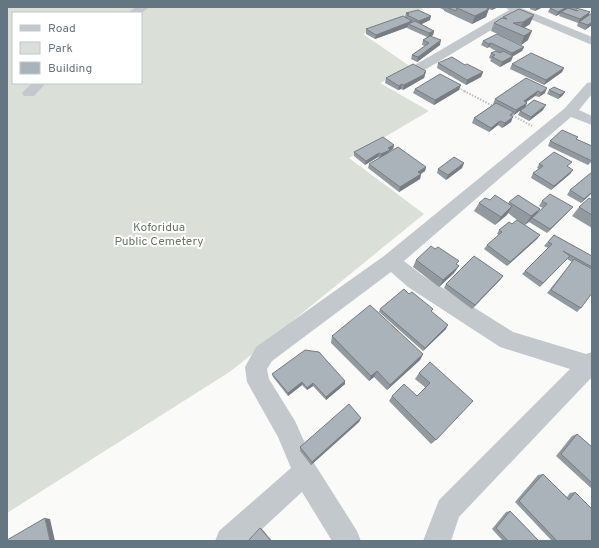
<svg xmlns="http://www.w3.org/2000/svg" width="599" height="548" font-family="Overpass,sans-serif">
<rect width="100%" height="100%" fill="#fafaf8"/>
<path fill="#dadfd7" fill-rule="evenodd" d="M7,7H420L423,9L363,34L411,67L380,83L429,111L349,158L424,214L231,371L7,513ZM13,13H141V83H13Z"/>
<g fill="none" stroke-linecap="round" stroke-linejoin="round">
<path stroke="#bbbfc2" stroke-width="1.5" stroke-dasharray="1 1" stroke-linecap="butt" d="M456,87L466,92"/>
<g stroke="#bbbfc2" stroke-width="2" stroke-dasharray="1.5 1.5" stroke-linecap="butt">
<path d="M464,91L495,107"/>
<path d="M510,114L532,126"/>
</g>
<g fill="#c3c8cc" fill-rule="evenodd">
<path d="M136,7H150L141,13H127Z"/>
<path d="M505,7H519L592,37V45L518,14L423,71H415L413,68L415,65L509,10Z"/>
<path d="M592,82V94L579,110L592,116V125L571,117L404,261L422,275L513,332L586,354L592,352V377L459,517L451,541H423L439,500L570,369L500,347L408,287L391,272L272,361L267,369L269,379L295,421L314,463L357,531L361,541H332L302,492L249,541H215L219,531L291,468L278,437L247,382L245,367L256,347L384,256L565,108L587,83Z"/>
<path d="M32,83H46L34,96H24L22,93Z"/>
</g>
</g>
<g fill="#929a9f">
<path d="M438,7H496V8L492,10L488,9L486,17L472,24L455,16L444,11V10Z"/>
<path d="M530,7H543L535,11L530,9Z"/>
<path d="M552,7H582L576,10L589,15L592,25L585,30L577,26L578,23L559,16L560,14L556,16L548,12L550,8Z"/>
<path d="M406,13L430,20L421,24L434,31L433,35L431,36L440,45L417,62L411,59L412,55L425,46L422,45L423,40L427,37L407,28L408,27L375,39L366,34V29L405,17Z"/>
<path d="M503,17L530,24L524,28L528,40L521,45L491,31L494,23L503,18Z"/>
<path d="M483,41L524,47L522,51L513,56L511,61L500,67L490,61L491,59L489,58L491,53L496,51L489,47L487,48L481,45Z"/>
<path d="M438,63L465,65L483,72L481,77L466,85L437,68Z"/>
<path d="M512,64L564,68L562,72L544,85L510,69Z"/>
<path d="M426,71L424,78L403,90L401,89L398,90L385,83L386,78Z"/>
<path d="M526,78L545,93L539,97L535,96L526,102L527,103L525,107L543,110L529,121L518,115L520,111L523,108L514,115L513,114L511,122L502,128L498,125L489,132L472,123L474,118L494,104H493L495,99Z"/>
<path d="M415,89L459,90L434,105L413,93Z"/>
<path d="M549,90L565,92L562,96L558,99L547,94Z"/>
<path d="M578,137L576,139L592,146V161L588,165L548,146L550,141Z"/>
<path d="M394,145L393,149L389,152L426,167L425,171L421,174L420,179L399,192L368,168L369,164L379,158L378,157L365,165L354,156V152Z"/>
<path d="M464,163L462,168L446,180L437,173L438,169Z"/>
<path d="M539,164L568,167L573,170L570,174L551,190L531,178L533,173L539,169L537,168Z"/>
<path d="M592,172V193L581,203L567,195L570,190Z"/>
<path d="M490,200L508,204L509,202L537,213L543,208L539,206L542,201L569,211L547,233L529,222L530,221L525,225L540,235L537,239L507,266L484,249L487,245L499,235L497,234L499,230L512,224L517,220L508,213L495,225L474,211L479,203Z"/>
<path d="M592,200V228L572,216L579,207Z"/>
<path d="M554,235L592,256V269L581,308L577,312L547,293L572,262L567,259L540,287L522,274L548,248L544,246Z"/>
<path d="M416,260L459,266L454,273L439,287L413,267Z"/>
<path d="M503,276L500,280L472,309L444,288L446,284Z"/>
<path d="M380,309L432,312L446,329L423,351L379,312Z"/>
<path d="M332,336L423,354L420,360L387,390L374,377L369,381L331,343Z"/>
<path d="M430,362L436,440L431,444L389,401L392,396H417L426,388L415,379L419,373Z"/>
<path d="M272,374L345,384L326,400L313,386L307,390L302,385L288,396L273,377Z"/>
<path d="M361,418L359,422L311,465L300,451V447Z"/>
<path d="M577,434L592,447V489L556,456L572,436Z"/>
<path d="M543,474L567,497L570,493L575,492L592,541H552L515,502L538,475Z"/>
<path d="M510,511L539,541H503L492,529L506,512Z"/>
</g>
<g fill="#777d82">
<path d="M493,7H496V8L492,10Z"/>
<path d="M537,7H543L535,11Z"/>
<path d="M567,7H570L569,9L561,12L560,14L556,16L558,12Z"/>
<path d="M577,7H582L576,10Z"/>
<path d="M489,9L486,17L472,24L475,16Z"/>
<path d="M590,12L588,17L579,22L578,23L580,19Z"/>
<path d="M534,15L530,24L519,31L523,22Z"/>
<path d="M431,16L430,20L418,26L419,21Z"/>
<path d="M412,21L411,25L408,24V27L375,39L376,35Z"/>
<path d="M592,22V25L585,30L588,25Z"/>
<path d="M434,31L433,35L428,38L429,33Z"/>
<path d="M532,31L528,40L521,45L524,36Z"/>
<path d="M441,40L440,45L417,62L418,57Z"/>
<path d="M491,43L489,47L487,48L489,44Z"/>
<path d="M524,47L522,51L510,58L512,53Z"/>
<path d="M513,56L511,61L500,67L502,62Z"/>
<path d="M564,68L562,72L544,85L546,80Z"/>
<path d="M426,71L424,78L403,90L404,85Z"/>
<path d="M483,72L481,77L466,85L467,80Z"/>
<path d="M402,84L401,89L398,90L399,86Z"/>
<path d="M461,85L459,90L434,105L435,100Z"/>
<path d="M547,88L545,93L539,97L541,93Z"/>
<path d="M538,91L535,96L522,105L524,101Z"/>
<path d="M565,92L562,96L558,99L560,95Z"/>
<path d="M527,103L525,107L514,115L516,110Z"/>
<path d="M546,105L543,110L529,121L531,117Z"/>
<path d="M513,117L511,122L502,128L505,123Z"/>
<path d="M500,121L498,125L489,132L491,128Z"/>
<path d="M394,145L393,149L389,151V154L380,159L381,154L388,148Z"/>
<path d="M379,153L378,157L365,165L366,161Z"/>
<path d="M464,163L462,168L446,180L448,175Z"/>
<path d="M426,167L425,171L417,176L418,172Z"/>
<path d="M573,170L570,174L551,190L554,186Z"/>
<path d="M421,174L420,179L399,192L400,187Z"/>
<path d="M592,192V193L581,203L584,199Z"/>
<path d="M512,206L507,215L495,225L501,217Z"/>
<path d="M573,207L547,233L550,229Z"/>
<path d="M540,209L534,218H532L530,221L525,225L531,216Z"/>
<path d="M540,235L537,239L507,266L510,262Z"/>
<path d="M459,266L454,273L439,287L443,280Z"/>
<path d="M503,276L500,280L472,309L475,305Z"/>
<path d="M448,325L446,329L423,351L425,348Z"/>
<path d="M423,354L420,360L387,390L390,385Z"/>
<path d="M377,371L374,377L369,381L371,376Z"/>
<path d="M345,381V384L326,400V397Z"/>
<path d="M302,382V385L288,396V393Z"/>
<path d="M313,383V386L307,390V388Z"/>
<path d="M361,418L359,422L311,465L312,462Z"/>
<path d="M45,518L50,519L55,541H50Z"/>
<path d="M260,528L262,529L272,541H271Z"/>
</g>
<g fill="#aab3b9" stroke="#777d82">
<path d="M446,7H459L457,8L456,11Z"/>
<path d="M459,7H485L489,9L475,16L457,8Z"/>
<path d="M552,7H567L558,12L550,8Z"/>
<path d="M568,8L577,11L580,9L590,12L580,19L561,12Z"/>
<path d="M519,9L534,15L523,22L513,23L532,31L524,36L494,23L502,18L507,19L503,17Z"/>
<path d="M418,10L431,16L419,21L407,15L409,14L406,13Z"/>
<path d="M592,13V22L588,25L579,22Z"/>
<path d="M403,16L412,21L376,35L366,29Z"/>
<path d="M415,21L434,31L429,33L408,24Z"/>
<path d="M497,34L524,47L512,53L491,43L489,44L483,41Z"/>
<path d="M430,36L441,40L418,57L412,55L429,43L423,40Z"/>
<path d="M496,51L500,53L503,51L513,56L502,62L492,57L495,55L491,53Z"/>
<path d="M531,53L564,68L546,80L512,64Z"/>
<path d="M452,57L465,65L467,64L483,72L467,80L438,63Z"/>
<path d="M413,64L426,71L424,73L425,74L404,85L402,84L399,86L386,78Z"/>
<path d="M440,74L461,85L435,100L415,89Z"/>
<path d="M526,78L547,88L541,93L538,91L524,101L527,103L516,110L495,99Z"/>
<path d="M554,87L565,92L560,95L549,90Z"/>
<path d="M534,100L546,105L531,117L520,111Z"/>
<path d="M496,103L514,112L510,115L513,117L505,123L500,121L491,128L474,118Z"/>
<path d="M562,130L578,137L576,139L592,146V161L550,141Z"/>
<path d="M383,137L394,145L388,148L390,150L381,154L379,153L366,161L354,152Z"/>
<path d="M398,147L426,167L418,172L421,174L400,187L369,164Z"/>
<path d="M554,152L572,162L567,166L573,170L554,186L533,173L543,166L539,164Z"/>
<path d="M454,157L464,163L448,175L438,169Z"/>
<path d="M592,172V192L584,199L570,190Z"/>
<path d="M550,194L573,207L550,229L532,218L547,204L542,201Z"/>
<path d="M495,195L512,206L501,217L479,203L485,198L490,200Z"/>
<path d="M518,195L540,209L531,216L509,202Z"/>
<path d="M589,198L592,200V215L579,207Z"/>
<path d="M517,220L540,235L510,262L487,245L502,232L499,230L509,222L512,224Z"/>
<path d="M554,235L592,256V267L563,251L570,256L543,283L525,271L552,244L548,242Z"/>
<path d="M431,246L435,249L438,247L459,261L456,264L459,266L443,280L416,260Z"/>
<path d="M474,256L503,276L475,305L446,284Z"/>
<path d="M574,259L592,269V293L581,308L551,290Z"/>
<path d="M404,289L409,294L412,292L433,309L431,311L448,325L425,348L380,309Z"/>
<path d="M370,305L423,354L390,385L377,371L371,376L332,336Z"/>
<path d="M305,350L319,352L345,381L326,397L313,383L307,388L302,382L288,393L272,374Z"/>
<path d="M430,362L473,401L436,440L392,396L404,384L417,396L430,383L419,373Z"/>
<path d="M349,404L361,418L312,462L300,447Z"/>
<path d="M577,434L592,447V483L561,454Z"/>
<path d="M543,474L569,500L575,492L592,509V541H557L519,501Z"/>
<path d="M510,511L539,541H508L496,528Z"/>
<path d="M45,518L50,541H7V540Z"/>
<path d="M260,528L271,541H248Z"/>
</g>
<g text-anchor="middle" stroke-width="4" stroke-linejoin="round" paint-order="stroke">
<g font-size="12" fill="#687a64" stroke="#fff">
<text x="159" y="231">Koforidua<tspan x="159" dy="14">Public Cemetery</tspan></text>
</g>
</g>
<rect width="599" height="548" fill="none" stroke="#657683" stroke-width="16"/>
<rect x="12" y="12" width="130" height="72" fill="#ffffff" stroke="#c1c8cd"/>
<rect x="20" y="25" width="20" height="6" fill="#c3c8cc" stroke="#c1c8cd"/>
<text x="48" y="32" font-size="12" fill="#657683">Road</text>
<rect x="20" y="42" width="20" height="12" fill="#dadfd7" stroke="#c1c8cd"/>
<text x="48" y="52" font-size="12" fill="#657683">Park</text>
<rect x="20" y="62" width="20" height="12" fill="#aab3b9" stroke="#c1c8cd"/>
<text x="48" y="72" font-size="12" fill="#657683">Building</text>
</svg>
